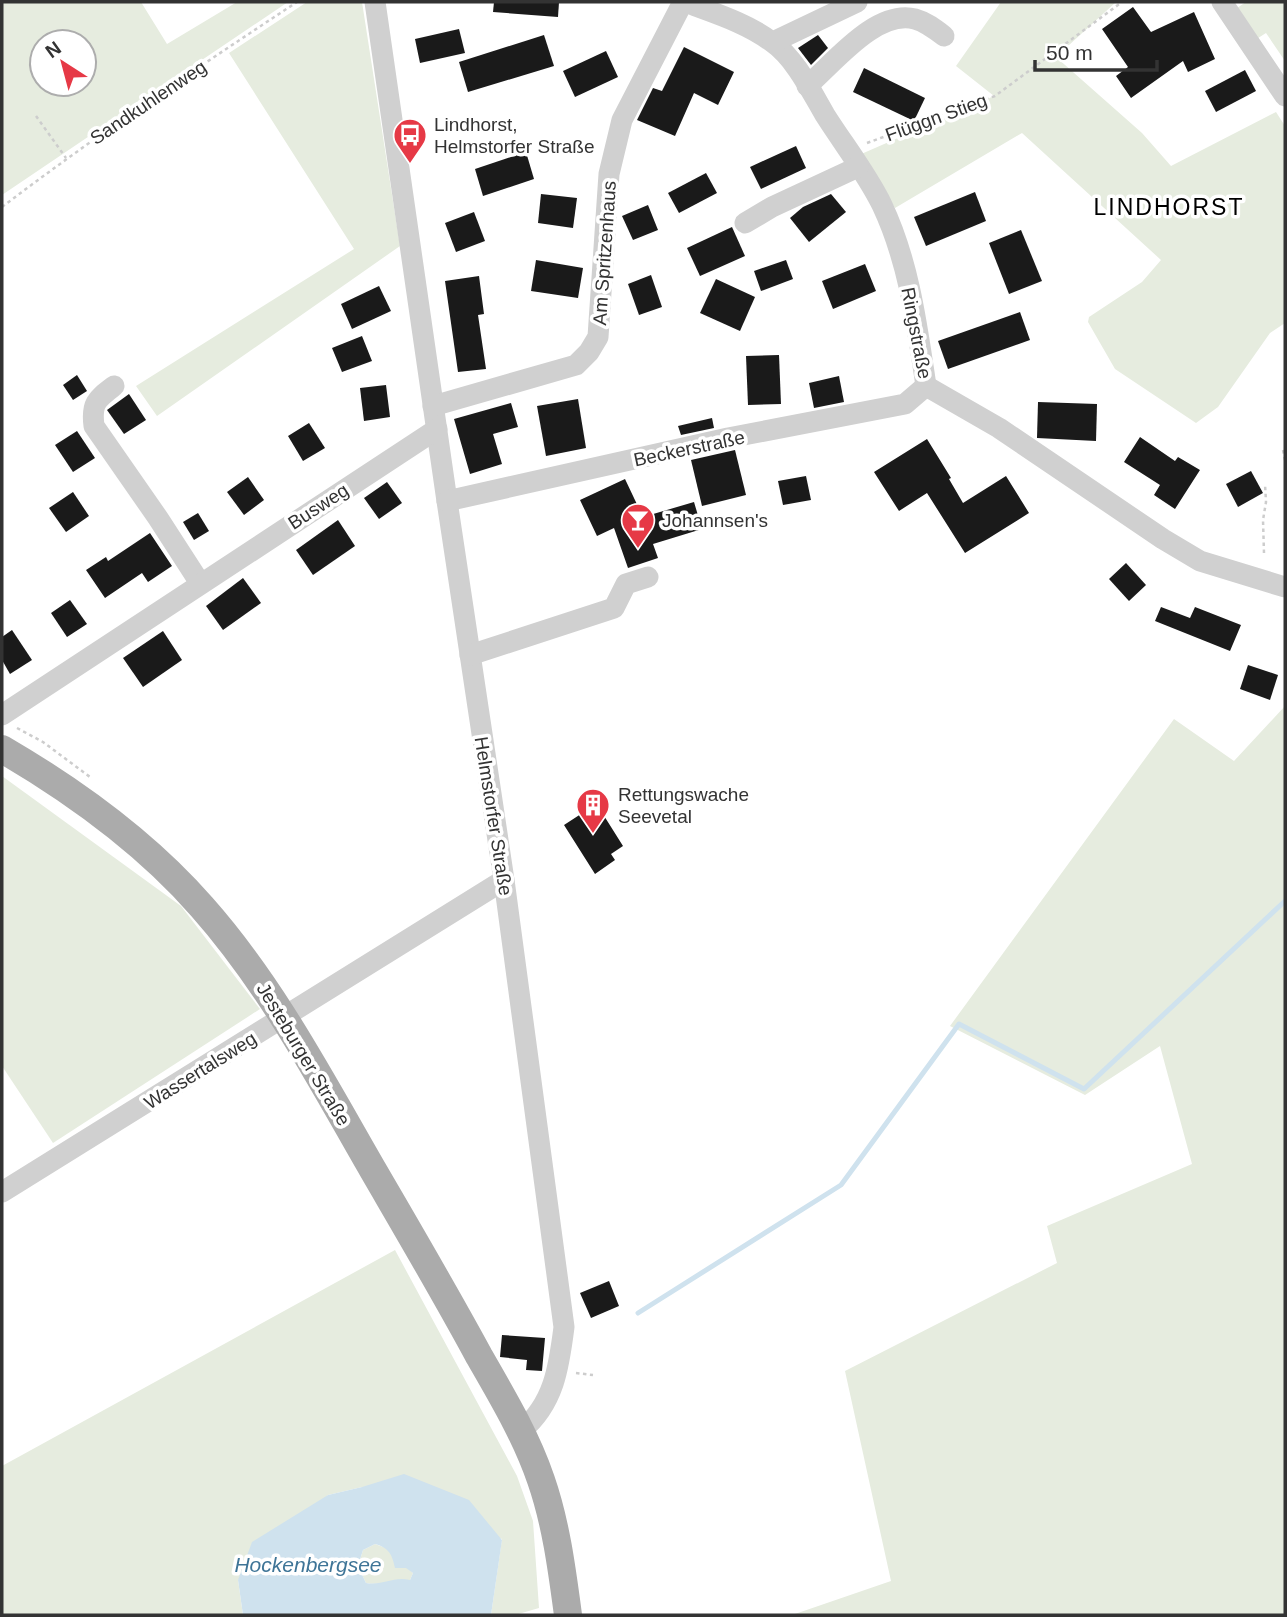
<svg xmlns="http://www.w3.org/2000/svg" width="1287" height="1617" font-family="Arial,sans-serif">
<rect width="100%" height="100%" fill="#fff"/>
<g fill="#e6ecdf" fill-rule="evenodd">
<path d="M2,2H141L167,44L237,2H288L2,195ZM42,42H84V84H42Z"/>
<path d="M307,2H362L400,246L157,416L136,386L354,249L229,53Z"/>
<path d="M1001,2H1116L1056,57L1142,133L1171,166L1276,112L1285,126V323L1270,333L1218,407L1196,423L1115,369L1088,322L1089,317L1142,282L1161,260L1022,133L895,208L859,155L994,96L956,66Z"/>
<path d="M1246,2H1285V61L1266,33L1255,40L1234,10Z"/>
<path d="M1285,706V1615H792L891,1581L845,1371L1057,1263L1047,1226L1192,1164L1160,1046L1085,1095L950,1026L1174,719L1234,761Z"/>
<path d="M2,776L181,906L260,1009L53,1143L2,1066Z"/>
<path d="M395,1250L517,1476L533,1521L539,1608L515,1615H491L502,1539L362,1487L328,1495L238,1580L243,1615H2V1466Z"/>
<path d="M375,1544L386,1548L413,1573L410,1580C393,1580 381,1586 366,1583L358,1566L363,1550Z"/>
</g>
<path fill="#cfe2ee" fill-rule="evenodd" d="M404,1474L469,1500L502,1540L491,1615H243L238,1580L252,1542L328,1495L362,1487ZM375,1544C389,1548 392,1554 395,1568H406L413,1573L410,1580C393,1576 383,1586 366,1583L358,1566L363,1550Z"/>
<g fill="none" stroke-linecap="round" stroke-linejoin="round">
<path stroke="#cfe2ee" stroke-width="5" d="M638,1313L841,1185L959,1024L1084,1089L1285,901"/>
</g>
<g fill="#1a1a1a">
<path d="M494,2H559L558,17L493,12Z"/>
<path d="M1133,7L1151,32L1194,12L1215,59L1188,72L1183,61L1131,98L1116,76L1128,67L1102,29Z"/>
<path d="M459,29L465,53L420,63L415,39Z"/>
<path d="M544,35L554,66L468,92L459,62Z"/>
<path d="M818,35L828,48L811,65L798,48Z"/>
<path d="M684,47L734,72L718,105L694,93L675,136L637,120L653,88L662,91Z"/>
<path d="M606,51L618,77L575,97L563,71Z"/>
<path d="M864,68L925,98L914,121L853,92Z"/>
<path d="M1245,70L1256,91L1216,112L1205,91Z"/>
<path d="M796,146L806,168L761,189L750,167Z"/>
<path d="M526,152L534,179L483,196L475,169Z"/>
<path d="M706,173L717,193L679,213L668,193Z"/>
<path d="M975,192L986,221L926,246L914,217Z"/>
<path d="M541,194L577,198L573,228L538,223Z"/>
<path d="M831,194L846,212L809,242L790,218L803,207Z"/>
<path d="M648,205L658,230L633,240L622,216Z"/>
<path d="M474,212L485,241L456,252L445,223Z"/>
<path d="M732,227L745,256L700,276L687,248Z"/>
<path d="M1021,230L1042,281L1009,294L989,243Z"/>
<path d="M536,260L583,268L578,298L531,291Z"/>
<path d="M786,260L793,279L761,291L754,271Z"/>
<path d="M865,264L876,291L833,309L822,281Z"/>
<path d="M651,275L662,307L639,315L628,284Z"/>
<path d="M479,276L484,314L478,315L486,369L458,372L445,281Z"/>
<path d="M716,279L755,297L740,331L700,313Z"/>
<path d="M379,286L391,311L352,329L341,304Z"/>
<path d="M1020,312L1030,340L948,369L938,341Z"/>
<path d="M362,336L372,361L342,372L332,348Z"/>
<path d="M779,355L781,404L748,405L746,356Z"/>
<path d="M77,375L87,391L73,400L63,385Z"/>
<path d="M839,376L844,402L814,408L809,383Z"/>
<path d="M386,385L390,417L364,421L360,388Z"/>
<path d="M129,394L146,420L124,434L107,410Z"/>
<path d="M578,399L586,448L546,456L537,406Z"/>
<path d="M1038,402L1097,404L1096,441L1037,438Z"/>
<path d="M511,403L518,427L493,434L502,464L470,474L454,419Z"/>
<path d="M712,418L714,428L681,435L678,426Z"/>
<path d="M309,423L325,448L303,461L288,436Z"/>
<path d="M77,431L95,458L73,472L55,445Z"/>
<path d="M1140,437L1175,461L1178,457L1200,470L1175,509L1154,495L1160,485L1124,462Z"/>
<path d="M927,439L951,478L949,479L963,503L1006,476L1029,513L965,553L927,493L899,511L874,472Z"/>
<path d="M735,450L746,495L702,506L691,460Z"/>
<path d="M1251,471L1263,493L1238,507L1226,484Z"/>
<path d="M806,476L811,500L783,505L778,481Z"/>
<path d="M248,477L264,500L244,515L227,492Z"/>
<path d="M625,479L643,517L694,502L702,529L653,544L658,558L628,568L614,528L597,536L580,500Z"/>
<path d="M387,482L402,503L379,519L364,498Z"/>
<path d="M73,492L89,516L66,532L49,508Z"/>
<path d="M198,513L209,531L194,540L183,522Z"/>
<path d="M338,520L355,546L313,575L296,550Z"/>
<path d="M150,533L172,566L148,582L142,573L105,598L86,570L106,557L108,561Z"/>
<path d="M1126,563L1146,585L1129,601L1109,579Z"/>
<path d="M243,578L261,603L223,630L206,606Z"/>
<path d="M70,600L87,624L67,637L51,613Z"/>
<path d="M1161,607L1190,618L1195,607L1241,625L1230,651L1155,621Z"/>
<path d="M12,630L32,660L10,674L2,660V637Z"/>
<path d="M163,631L182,660L143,687L123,658Z"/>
<path d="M1248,665L1278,675L1270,700L1240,689Z"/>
<path d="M601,811L623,846L611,854L615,860L595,874L564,825L584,812L588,819Z"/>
<path d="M609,1281L619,1306L591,1318L580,1293Z"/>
<path d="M502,1335L545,1338L542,1371L526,1370L527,1360L500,1357Z"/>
</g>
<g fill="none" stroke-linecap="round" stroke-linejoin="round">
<g stroke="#cdcdcd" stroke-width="2.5" stroke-dasharray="3.5 3.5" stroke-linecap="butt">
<path d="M36,116L66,158"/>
<path d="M867,143L995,96L1122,2"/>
<path d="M2,207C98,134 197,68 297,2"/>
<path d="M1283,450L1285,460"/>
<path d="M1264,553L1263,520L1266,502L1265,484"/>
<path d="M17,728L43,742L90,777"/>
<path d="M576,1373L593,1375"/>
</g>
<g stroke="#d0d0d0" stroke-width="21">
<path d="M375,2L447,501L504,880L564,1327C559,1367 554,1404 521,1431"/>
<path d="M685,2C714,13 747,23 772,42C795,58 811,91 825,115C844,145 867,174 882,205C909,262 917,325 926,386"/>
<path d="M1222,2L1285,96"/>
<path d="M773,42L857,2"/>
<path d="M807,86C834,63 876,9 915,19C926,22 935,29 944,36"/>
<path d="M745,223L772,207L858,167"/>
<path d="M114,386C97,399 91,403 94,426L158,518L200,583"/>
<path d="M926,386L999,428L1163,539L1200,561L1285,587"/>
<path d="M433,406L576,365L589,352L598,337L609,174L622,120L683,2"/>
<path d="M447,501L728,438L905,404L926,386"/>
<path d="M470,655L614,608L626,584L648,577"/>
<path d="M2,715L437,429"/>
<path d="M2,1192L504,880"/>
</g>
<path stroke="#ababab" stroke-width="28" d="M2,749C74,791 147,844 202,907C272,986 321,1080 373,1170C409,1232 445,1293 479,1356C502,1396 526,1436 541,1480C556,1523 562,1570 568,1615"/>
</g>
<defs>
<symbol id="bus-pin" viewBox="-11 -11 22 30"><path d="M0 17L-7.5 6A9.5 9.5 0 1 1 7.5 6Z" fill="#e63946" stroke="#fff"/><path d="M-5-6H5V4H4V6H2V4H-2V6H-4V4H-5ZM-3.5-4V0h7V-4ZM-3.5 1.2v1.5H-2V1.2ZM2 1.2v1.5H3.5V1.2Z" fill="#fff"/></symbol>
<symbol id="bar-pin" viewBox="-11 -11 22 30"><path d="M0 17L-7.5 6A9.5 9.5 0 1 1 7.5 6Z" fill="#e63946" stroke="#fff"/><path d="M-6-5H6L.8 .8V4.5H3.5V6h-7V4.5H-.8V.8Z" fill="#fff"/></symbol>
<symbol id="building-pin" viewBox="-11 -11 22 30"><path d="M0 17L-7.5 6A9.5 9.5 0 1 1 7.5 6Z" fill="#e63946" stroke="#fff"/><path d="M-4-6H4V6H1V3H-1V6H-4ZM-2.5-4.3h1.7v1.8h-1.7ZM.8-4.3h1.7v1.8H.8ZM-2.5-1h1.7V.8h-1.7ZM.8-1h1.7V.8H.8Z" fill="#fff"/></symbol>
</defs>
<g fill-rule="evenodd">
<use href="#bus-pin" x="391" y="116" width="38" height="52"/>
<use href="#bar-pin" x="619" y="501" width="38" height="52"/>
<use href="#building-pin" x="574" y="786" width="38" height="52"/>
</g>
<g text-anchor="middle" stroke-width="7" stroke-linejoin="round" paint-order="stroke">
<g font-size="19" fill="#333" stroke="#fff">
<text transform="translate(148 102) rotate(-34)" y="7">Sandkuhlenweg</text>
<text transform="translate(936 117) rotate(-20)" y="7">Flüggn Stieg</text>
<text transform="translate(604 253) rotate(-86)" y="7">Am Spritzenhaus</text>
<text transform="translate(917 333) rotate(79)" y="7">Ringstraße</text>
<text transform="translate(689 448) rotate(-12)" y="7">Beckerstraße</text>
<text transform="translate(318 506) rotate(-33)" y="7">Busweg</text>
<text transform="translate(494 816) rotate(81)" y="7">Helmstorfer Straße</text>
<text transform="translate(304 1054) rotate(59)" y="7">Jesteburger Straße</text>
<text transform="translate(200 1070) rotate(-32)" y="7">Wassertalsweg</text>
</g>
<g font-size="19" fill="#333" stroke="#fff" text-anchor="start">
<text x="434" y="131">Lindhorst,<tspan x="434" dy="22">Helmstorfer Straße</tspan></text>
<text x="662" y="527">Johannsen's</text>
<text x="618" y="801">Rettungswache<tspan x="618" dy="22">Seevetal</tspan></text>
</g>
<g font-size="21" font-style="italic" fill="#3f7597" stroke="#fff">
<text x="308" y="1572">Hockenbergsee</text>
</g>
<g font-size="23" letter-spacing="2" fill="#000" stroke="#fff">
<text x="1169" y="215">LINDHORST</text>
</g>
</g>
<rect width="1287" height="1617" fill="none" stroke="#333333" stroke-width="7"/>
<g transform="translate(63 63) rotate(324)"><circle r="33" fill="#ffffff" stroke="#adadad" stroke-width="2"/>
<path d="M0-5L12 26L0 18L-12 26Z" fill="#e63946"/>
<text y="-10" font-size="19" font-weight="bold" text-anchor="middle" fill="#333333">N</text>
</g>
<path d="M1035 60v10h122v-10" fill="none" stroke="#333333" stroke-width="3.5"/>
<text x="1046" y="60" font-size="21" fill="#333333" stroke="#ffffff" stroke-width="5" paint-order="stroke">50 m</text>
</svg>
